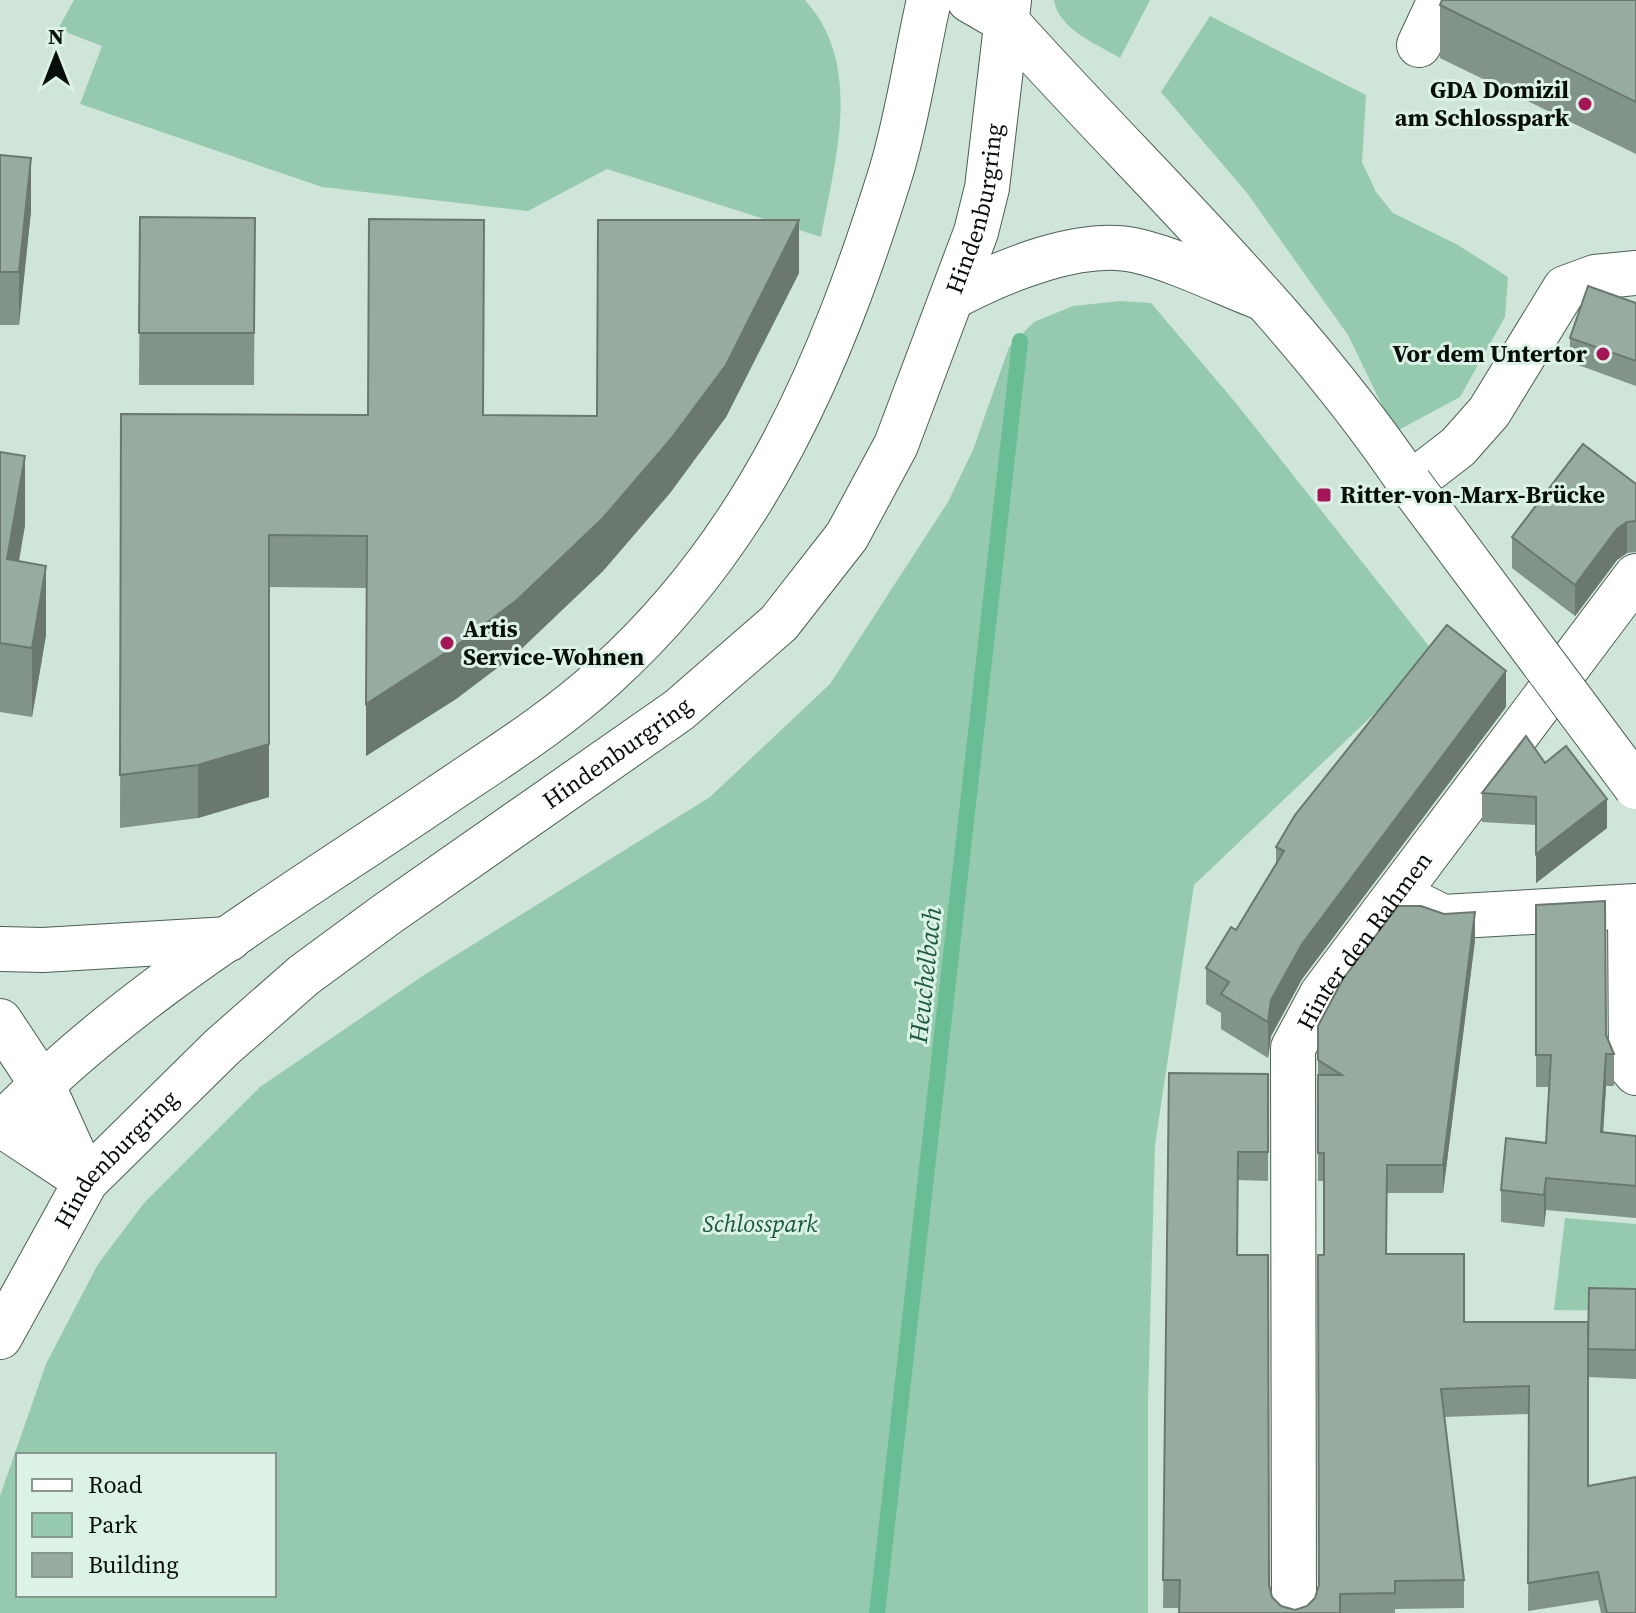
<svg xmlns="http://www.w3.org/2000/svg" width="1636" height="1613" font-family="'Source Serif 4',serif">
<rect width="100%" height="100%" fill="#cfe5d9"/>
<g fill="#95caae" fill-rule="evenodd">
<path d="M74,0H805C864,65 835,160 821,237L607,169L528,211L322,187L80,104L102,46L58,29Z"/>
<path d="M1054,0H1150L1120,58C1097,44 1058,29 1054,0Z"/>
<path d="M1210,16L1366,95L1362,162L1376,192L1393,213L1458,245L1508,277L1505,317L1460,397L1395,432L1348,335L1247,193L1161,92Z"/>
<path d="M1121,301L1151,303L1235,402L1436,655L1194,885L1155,1145L1148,1401V1613H0V1496L46,1364L98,1264L144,1203L260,1087L424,975L710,797L830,684L948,502L973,450L1009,347L1034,322L1073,306ZM18,1455H274V1595H18Z"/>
<path d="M1565,1218L1636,1224V1311L1554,1310Z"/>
</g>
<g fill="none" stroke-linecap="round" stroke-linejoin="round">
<path stroke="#69bd94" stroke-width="16" d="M877,1613L1020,341"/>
<defs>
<g id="minor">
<path d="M1007,22C1144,175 1295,313 1410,484L1458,447L1489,412L1565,288L1595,277L1636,273"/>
<path d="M1419,45L1440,0"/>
<path d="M955,296C1003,271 1083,237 1138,251C1179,261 1220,282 1259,297"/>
<path d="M1417,904L1443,917L1636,906"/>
<path d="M1630,908L1631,1067L1636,1073"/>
<path id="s1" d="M1294,1613L1293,1048L1322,994L1636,576"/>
</g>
<g id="tertiary">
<path d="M969,0L1007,22"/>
<path d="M0,949L43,950L229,939"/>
<path d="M0,1021L43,1086L86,1181"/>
<path d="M0,1124L86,1181"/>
<path d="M0,1126C126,994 289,899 439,797C495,759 555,722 605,676C758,538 831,364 891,172C908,116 916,57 929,0"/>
<path id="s2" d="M0,1337L86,1181L222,1047L304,975L387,914L679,710L779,623L847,536L896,445L976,232L987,188L1009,0"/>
</g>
</defs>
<use href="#minor" stroke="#4c5f55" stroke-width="46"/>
<use href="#tertiary" stroke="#4c5f55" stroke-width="46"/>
<use href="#minor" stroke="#fff" stroke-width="44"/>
<use href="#tertiary" stroke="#fff" stroke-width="44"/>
<defs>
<path id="minor-bridge" d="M1410,484L1636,787"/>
</defs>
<use href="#minor-bridge" stroke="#4c5f55" stroke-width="46" stroke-linecap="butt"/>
<use href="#minor-bridge" stroke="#fff" stroke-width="44"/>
</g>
<g fill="#82938a">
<path d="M1636,0V154L1440,58V5Z"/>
<path d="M0,155L31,211L19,325H0Z"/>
<path d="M140,217L255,218L254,385H139Z"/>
<path d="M799,273L726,417L670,493L603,571L517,653L456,699L366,756L367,588L269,587V797L198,818L120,828L121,414L597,416Z"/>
<path d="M1636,303V386L1570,362V338Z"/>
<path d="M0,452L25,525L19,561L46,635L32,717L0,712Z"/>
<path d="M1636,484V552L1627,553L1617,560L1575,616L1512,568V537Z"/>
<path d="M1506,707L1302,979L1271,1036L1268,1058L1221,1029V1013L1206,1004V968L1236,930L1276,865V847Z"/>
<path d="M1545,763L1607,828L1536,883V825L1482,822V793Z"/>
<path d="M1536,905L1606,1035L1614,1054V1086H1606L1603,1133L1636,1136V1218L1546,1210L1544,1227L1501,1222V1190L1546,1143L1549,1087H1536Z"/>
<path d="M1475,940L1443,1193H1387L1386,1254L1464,1322H1588V1486L1636,1613H1601L1598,1600L1528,1611L1529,1414L1444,1417L1464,1580V1608L1395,1609V1613H1179V1608H1163L1169,1073L1268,1074V1181L1238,1180V1255L1269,1585L1272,1597L1281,1606L1295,1610L1307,1606L1315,1598L1319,1585L1324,1181H1318V1026Z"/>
<path d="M1589,1288L1636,1289V1379L1588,1377Z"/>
</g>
<g fill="#6a7870">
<path d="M31,158V211L19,325V272Z"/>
<path d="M799,220V273L726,417L670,493L603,571L517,653L456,699L366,756V704Z"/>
<path d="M25,456V525L7,628V559Z"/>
<path d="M1627,522V553L1617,560L1575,616V585L1617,529Z"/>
<path d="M269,535V797L198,818V765Z"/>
<path d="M46,566V635L32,717V648Z"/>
<path d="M1506,671V707L1302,979L1271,1036L1268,1058V1022L1271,1000L1302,944Z"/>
<path d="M1607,799V828L1536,883V854Z"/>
<path d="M1475,912V940L1443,1193V1165Z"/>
<path d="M1606,1054V1086L1601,1165V1132Z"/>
<path d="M1546,1178V1210L1544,1227V1195Z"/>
</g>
<g fill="#97aba0" stroke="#6a7870" stroke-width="2">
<path d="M1442,0H1636V102L1440,5Z"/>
<path d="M0,155L31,158L19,272H0Z"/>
<path d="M140,217L255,218L254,333H139Z"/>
<path d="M369,219L484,220L483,415L597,416L598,220H799L726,365L670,440L603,518L517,600L456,646L366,704L367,536L269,535V744L198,765L120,775L121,414L368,415Z"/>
<path d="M1588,286L1636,303V361L1570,338Z"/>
<path d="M1583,444L1636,484V521L1627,522L1617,529L1575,585L1512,537Z"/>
<path d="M0,452L25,456L7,559L46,566L32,648L0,643Z"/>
<path d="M1447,625L1506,671L1302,944L1271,1000L1268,1022L1221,994L1229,982L1206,968L1231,927L1236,930L1284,851L1276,847L1295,815Z"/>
<path d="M1526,736L1545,763L1566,746L1607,799L1536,854V797L1482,793Z"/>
<path d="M1605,901L1606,1035L1614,1054H1606L1601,1132L1636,1136V1186L1546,1178L1544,1195L1501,1190L1506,1138L1546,1143L1551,1055H1536V905Z"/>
<path d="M1398,906H1421L1444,914L1475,912L1443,1165H1387L1386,1254H1464V1322H1588V1486L1636,1477V1613H1607L1598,1572L1528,1583L1529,1386L1441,1389L1464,1580L1395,1581V1593L1340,1594V1613H1179L1180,1580H1163L1169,1073L1268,1074V1152H1238L1237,1255H1268L1269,1585L1272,1597L1281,1606L1295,1610L1307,1606L1315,1598L1319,1585L1318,1255H1324V1153H1318V1075H1342L1318,1060V1026L1343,979Z"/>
<path d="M1589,1288L1636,1289V1350L1588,1349Z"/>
</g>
<g fill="#a51558" stroke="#dcf2e6" stroke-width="3">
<circle cx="1585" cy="104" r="8"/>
<circle cx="1603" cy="354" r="8"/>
<rect x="1316" y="487" width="16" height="16" rx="4"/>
<circle cx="447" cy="643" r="8"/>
</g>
<g text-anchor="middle" stroke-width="6" stroke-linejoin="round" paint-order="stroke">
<g font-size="24" font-weight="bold" fill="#080f0b" stroke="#dcf2e6" text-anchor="end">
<text x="1569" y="98">GDA Domizil<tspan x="1569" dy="28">am Schlosspark</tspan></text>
<text x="1587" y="362">Vor dem Untertor</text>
<text x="1340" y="503" text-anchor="start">Ritter-von-Marx-Brücke</text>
<text x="463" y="637" text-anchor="start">Artis<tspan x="463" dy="28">Service-Wohnen</tspan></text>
</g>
<g font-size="24" fill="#080f0b" stroke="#dcf2e6">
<text dy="8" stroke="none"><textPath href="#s2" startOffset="1534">Hindenburgring</textPath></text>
<text dy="8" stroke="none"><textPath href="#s2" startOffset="862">Hindenburgring</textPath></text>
<text dy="8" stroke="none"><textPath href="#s1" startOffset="694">Hinter den Rahmen</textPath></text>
<text dy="8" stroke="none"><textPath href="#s2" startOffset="214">Hindenburgring</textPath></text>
</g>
<g font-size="24" font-style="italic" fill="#17583c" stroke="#dcf2e6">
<text x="760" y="1232">Schlosspark</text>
</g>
<g font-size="26" font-style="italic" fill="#1c5b40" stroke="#dcf2e6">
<text transform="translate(925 975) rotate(-84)" y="9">Heuchelbach</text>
</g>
</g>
<rect x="16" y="1453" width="260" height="144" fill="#dcf2e6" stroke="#87978e" stroke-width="2"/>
<rect x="32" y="1479" width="40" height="12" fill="#ffffff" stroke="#87978e" stroke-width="2"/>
<text x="88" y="1493" font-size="24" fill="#080f0b">Road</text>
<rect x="32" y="1513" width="40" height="24" fill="#95caae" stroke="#87978e" stroke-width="2"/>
<text x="88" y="1533" font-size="24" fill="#080f0b">Park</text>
<rect x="32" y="1553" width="40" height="24" fill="#97aba0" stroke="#87978e" stroke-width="2"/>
<text x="88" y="1573" font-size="24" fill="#080f0b">Building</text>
<g transform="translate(56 56)" stroke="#dcf2e6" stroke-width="6" paint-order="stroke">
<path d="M0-6L14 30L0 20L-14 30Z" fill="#080f0b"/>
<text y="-12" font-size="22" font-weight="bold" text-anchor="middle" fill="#080f0b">N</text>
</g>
</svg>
